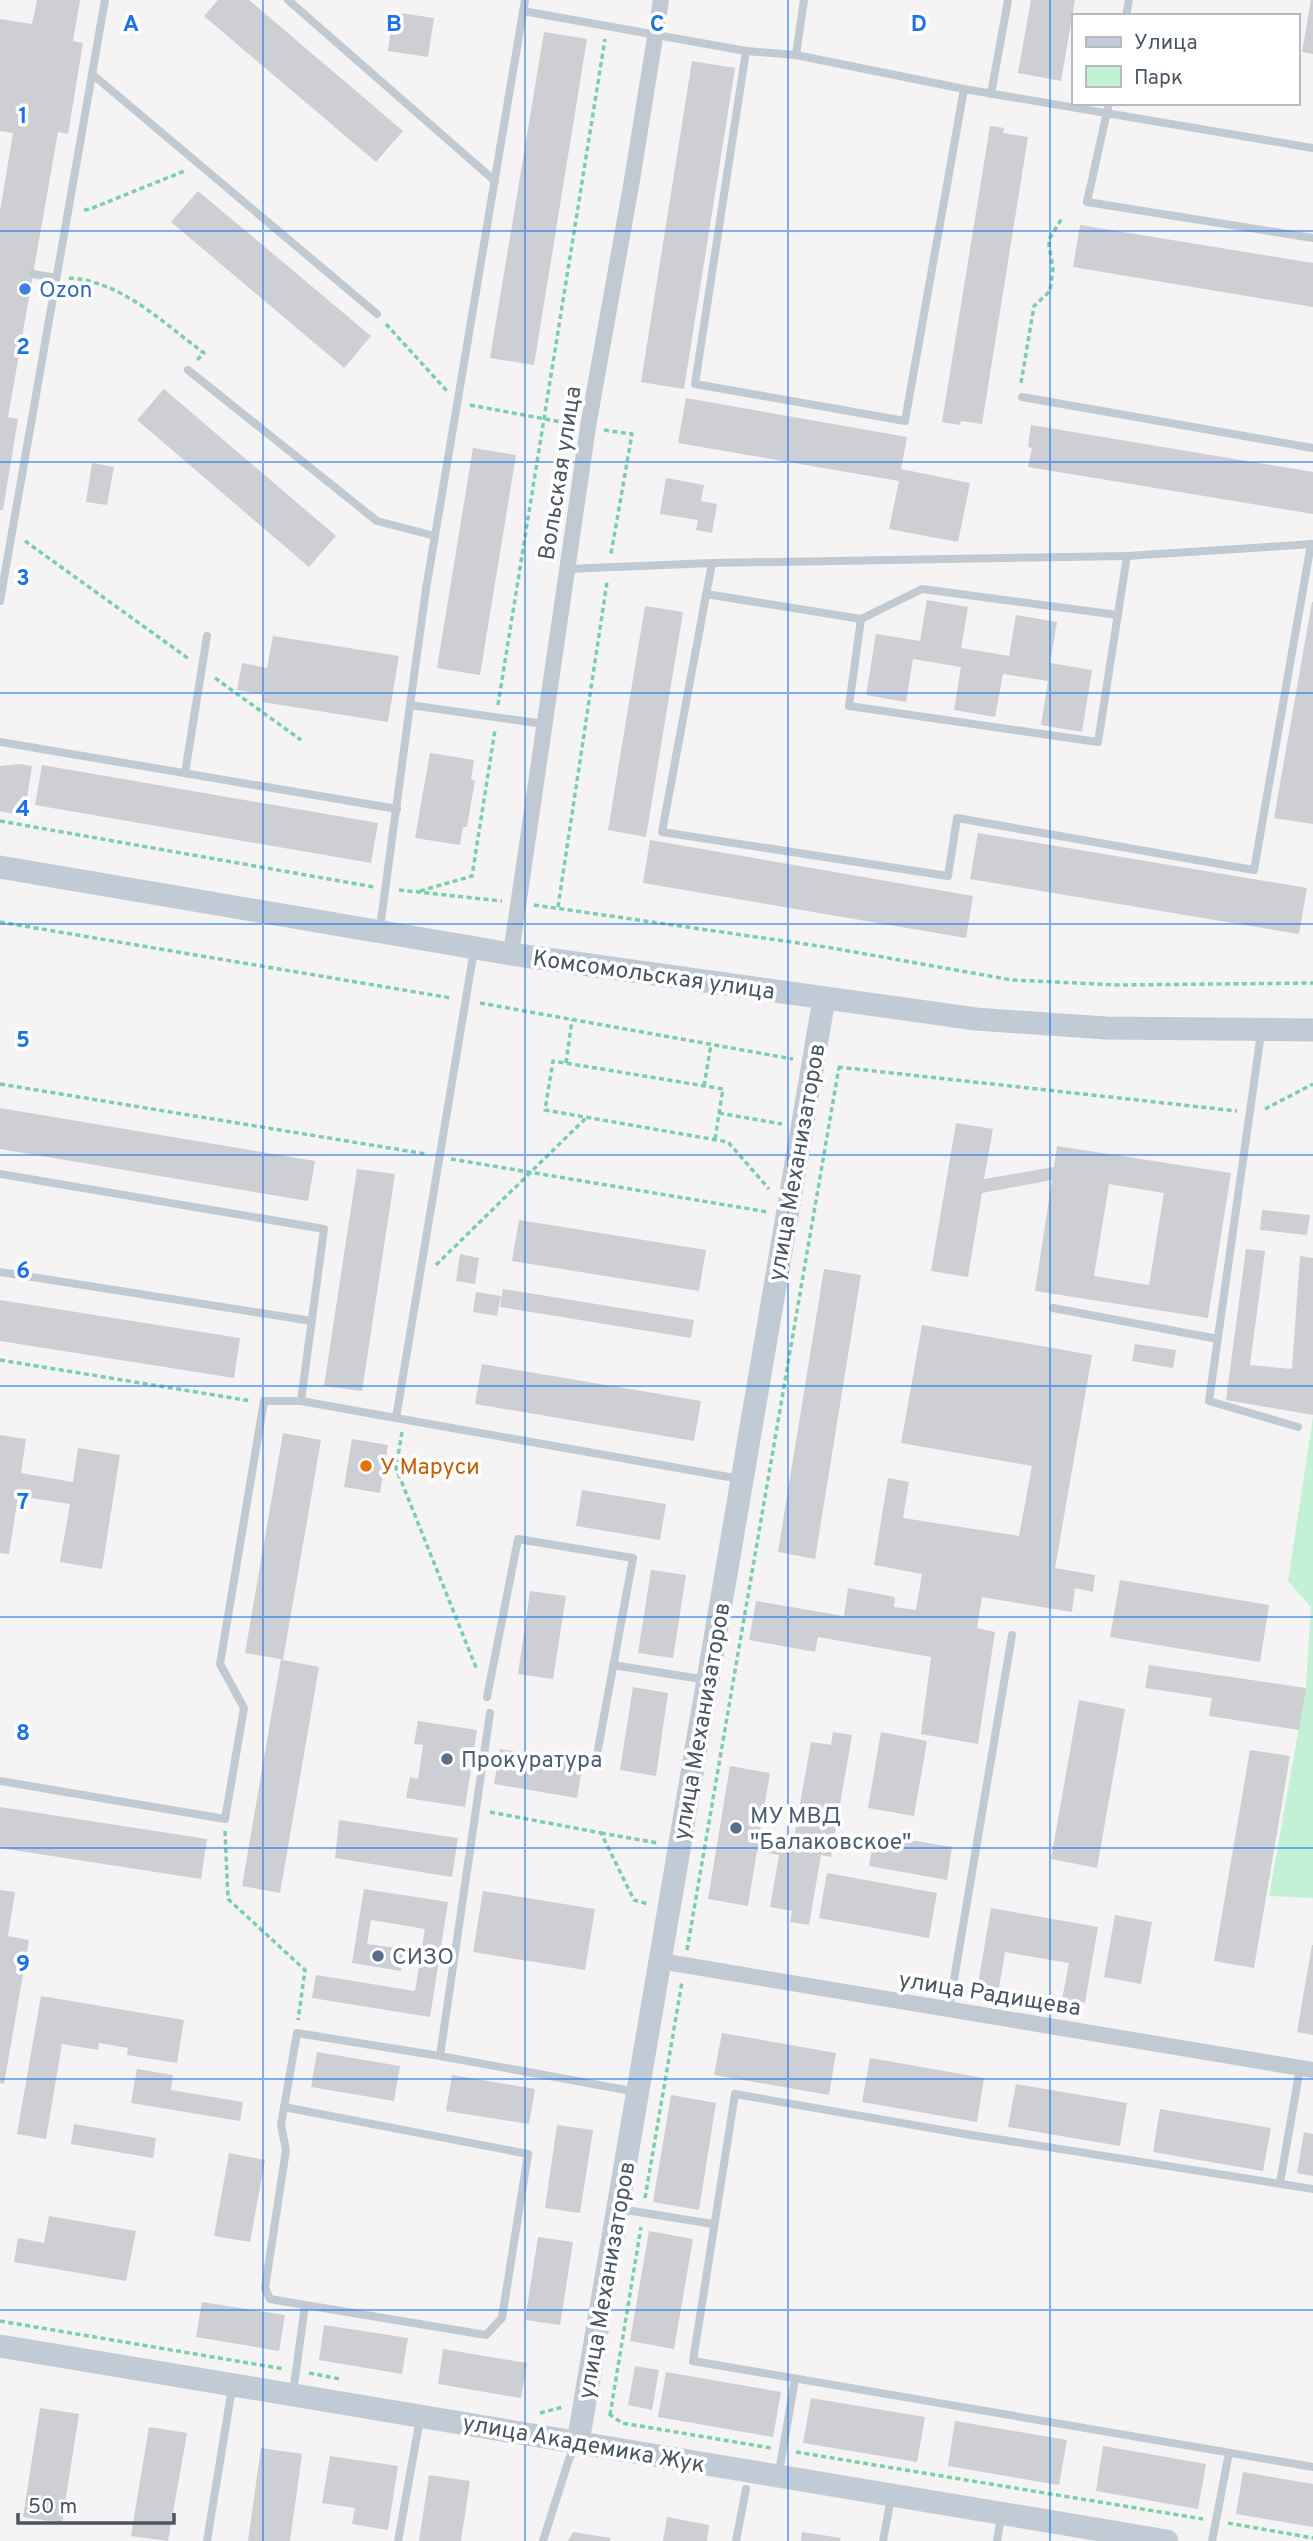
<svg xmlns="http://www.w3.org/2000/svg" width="1313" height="2541" font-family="Overpass,sans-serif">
<rect width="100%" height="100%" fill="#f5f3f3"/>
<path fill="#c3f1d5" d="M1313,1417V1898L1269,1896L1306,1688L1311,1607L1288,1581Z"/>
<g fill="#cdcfd5" fill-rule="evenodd">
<path d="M37,0H80L73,41L83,43L68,134L58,132L8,417L18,419L3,510H0V211L13,133L0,131V19L32,24Z"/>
<path d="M218,0H249L403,131L376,162L204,16Z"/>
<path d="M1031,0H1075L1061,81L1018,73Z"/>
<path d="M1311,0H1313V54L1302,52Z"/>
<path d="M393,12L434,18L428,57L388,51Z"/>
<path d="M544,32L587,39L534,365L490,358Z"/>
<path d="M692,61L735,68L684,389L641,382Z"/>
<path d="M990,126L1004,128L1003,133L1028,137L982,424L961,421L960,425L942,422Z"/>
<path d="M198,191L371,336L344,368L171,222Z"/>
<path d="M1080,225L1313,263V307L1073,267Z"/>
<path d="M164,389L336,536L309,567L137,420Z"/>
<path d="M686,398L907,437L901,469L970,483L958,542L889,529L899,481L678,443Z"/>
<path d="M1031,425L1313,472V514L1028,467L1032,448L1028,447Z"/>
<path d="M473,448L516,455L480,675L437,668Z"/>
<path d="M92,463L114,467L107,505L86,502Z"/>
<path d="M666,478L704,485L701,501L717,504L712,533L696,530L698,520L660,514Z"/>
<path d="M927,600L968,607L961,648L1009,656L1016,615L1057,622L1050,663L1092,670L1082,732L1041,725L1048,681L1003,674L995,717L954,710L961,667L913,659L906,702L866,695L876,634L920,641Z"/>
<path d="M1312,602H1313V824L1274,818Z"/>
<path d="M645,606L683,612L646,837L608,830Z"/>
<path d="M273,636L399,656L388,722L262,702L263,694L237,690L242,663L267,668Z"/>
<path d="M430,753L474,760L471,780H475L467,827H463L460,845L415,838Z"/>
<path d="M20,764L32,766L24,816L0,811V766Z"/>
<path d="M42,765L378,823L371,863L35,805Z"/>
<path d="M978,833L1307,888L1299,934L970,879Z"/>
<path d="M650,840L973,896L966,938L643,883Z"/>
<path d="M0,1108L315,1161L308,1201L0,1149Z"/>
<path d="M956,1123L993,1129L984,1179L1054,1167L1057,1146L1231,1173L1208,1318L1035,1291L1052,1180L982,1193L968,1277L931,1271ZM1109,1184L1164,1193L1149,1285L1094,1276Z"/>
<path d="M357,1169L395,1174L362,1391L324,1386Z"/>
<path d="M1262,1210L1310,1215L1307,1235L1260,1230Z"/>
<path d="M519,1220L706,1250L699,1291L512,1261Z"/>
<path d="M1246,1249L1265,1251L1250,1365L1292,1369L1300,1256L1313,1258V1415L1226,1400Z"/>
<path d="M460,1254L479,1258L475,1284L456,1281Z"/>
<path d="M824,1269L861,1275L815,1559L778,1552Z"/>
<path d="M503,1289L694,1320L691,1338L500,1307Z"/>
<path d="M476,1292L501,1296L497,1316L473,1312Z"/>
<path d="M0,1300L240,1338L234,1378L0,1341Z"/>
<path d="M922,1325L1092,1355L1055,1568L1095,1575L1093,1592L1075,1588L1072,1612L982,1597L977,1628L995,1632L978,1744L921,1734L931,1657L818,1637L815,1652L749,1640L756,1601L844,1616L848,1588L895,1597L894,1607L916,1610L922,1574L874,1565L888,1478L909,1482L903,1518L1019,1536L1032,1466L901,1443Z"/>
<path d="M1135,1344L1176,1350L1173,1368L1132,1361Z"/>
<path d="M482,1364L701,1401L694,1441L475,1404Z"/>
<path d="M283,1433L321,1440L283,1660L319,1667L280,1893L242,1886L281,1659L245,1653Z"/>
<path d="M0,1435L26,1439L21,1473L73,1482L78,1448L120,1455L102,1569L60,1562L70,1504L18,1496L9,1554L0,1553Z"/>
<path d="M352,1439L388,1445L380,1493L344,1487Z"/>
<path d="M582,1490L666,1504L660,1540L576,1526Z"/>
<path d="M651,1570L686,1575L673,1658L638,1653Z"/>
<path d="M1120,1580L1269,1605L1260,1662L1110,1637Z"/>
<path d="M530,1591L566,1596L553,1679L518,1674Z"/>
<path d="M1149,1665L1306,1688L1299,1730L1209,1716L1212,1698L1145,1688Z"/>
<path d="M633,1687L668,1693L656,1776L620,1770Z"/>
<path d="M1079,1700L1125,1709L1097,1868L1051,1859Z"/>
<path d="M418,1721L477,1730L465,1807L406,1798L410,1777L418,1779L423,1745L414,1744Z"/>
<path d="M833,1732L852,1735L831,1857L821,1855L809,1925L790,1922L792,1911L770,1907L779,1855L757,1851L748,1906L708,1899L730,1766L770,1773L758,1843L792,1849L811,1742L831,1745Z"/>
<path d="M881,1732L927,1741L914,1816L868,1808Z"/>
<path d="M500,1749L583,1763L577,1798L494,1784Z"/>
<path d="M1250,1750L1290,1756L1254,1968L1214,1961Z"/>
<path d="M0,1807L207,1839L201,1879L0,1848Z"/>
<path d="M339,1820L458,1838L452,1877L335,1858Z"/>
<path d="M874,1834L952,1847L947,1880L869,1866Z"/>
<path d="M827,1873L937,1893L929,1938L819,1918Z"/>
<path d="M364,1889L448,1902L430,2017L312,1998L316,1975L415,1991L425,1929L371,1920L367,1944L404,1949L401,1971L352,1963Z"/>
<path d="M0,1890L15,1892L8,1936L29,1940L4,2084L0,2083Z"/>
<path d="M483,1891L595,1909L585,1970L473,1952Z"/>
<path d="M991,1908L1098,1927L1085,2003L1062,1999L1069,1963L1005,1952L999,1988L978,1984Z"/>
<path d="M1115,1915L1152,1922L1141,1984L1104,1977Z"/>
<path d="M1312,1945H1313V2035L1297,2032Z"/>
<path d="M41,1996L184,2020L177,2063L127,2055L128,2048L99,2043L98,2050L62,2044L46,2139L17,2134Z"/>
<path d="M722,2033L836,2053L829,2095L714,2075Z"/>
<path d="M317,2052L400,2066L394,2101L311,2087Z"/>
<path d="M870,2058L984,2078L977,2122L862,2102Z"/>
<path d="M137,2069L173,2075L171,2090L243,2102L240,2121L131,2103Z"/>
<path d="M452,2075L535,2089L529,2124L446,2111Z"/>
<path d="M1016,2084L1127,2103L1120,2146L1008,2127Z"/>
<path d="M671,2095L716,2103L699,2210L653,2202Z"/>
<path d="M1160,2109L1271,2128L1263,2171L1153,2152Z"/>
<path d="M74,2124L156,2138L153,2158L71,2144Z"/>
<path d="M557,2125L593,2130L580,2213L545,2208Z"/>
<path d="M1304,2132L1313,2134V2176L1297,2173Z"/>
<path d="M229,2153L265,2160L250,2242L214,2236Z"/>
<path d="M49,2216L136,2231L126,2281L14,2262L18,2238L44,2243Z"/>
<path d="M649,2231L693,2239L674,2349L630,2341Z"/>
<path d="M538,2237L573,2242L560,2325L525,2320Z"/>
<path d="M202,2302L285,2315L279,2351L196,2337Z"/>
<path d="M324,2325L408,2338L402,2374L319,2360Z"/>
<path d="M443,2349L527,2363L521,2398L438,2384Z"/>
<path d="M635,2366L659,2370L652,2410L628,2405Z"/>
<path d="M666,2372L781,2392L773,2437L658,2417Z"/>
<path d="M811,2398L925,2417L917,2462L803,2443Z"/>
<path d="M40,2408L79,2414L62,2523L23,2517Z"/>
<path d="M955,2421L1067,2440L1059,2485L948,2466Z"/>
<path d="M149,2427L187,2433L168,2541L131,2536Z"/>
<path d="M1103,2446L1206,2464L1198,2509L1096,2491Z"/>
<path d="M261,2448L302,2454L290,2541H248Z"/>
<path d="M330,2456L398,2466L388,2530L352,2524L355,2508L322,2503Z"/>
<path d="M1243,2472L1313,2484V2527L1236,2514Z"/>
<path d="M429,2475L470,2481L461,2541H419Z"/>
<path d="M667,2517L709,2525L707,2541H663Z"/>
<path d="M573,2532L611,2538L610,2541H568Z"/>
<path d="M802,2532L841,2538L840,2541H801Z"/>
</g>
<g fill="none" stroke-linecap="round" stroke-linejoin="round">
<g stroke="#7ad0a6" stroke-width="3.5" stroke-dasharray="5 3.5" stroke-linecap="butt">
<path d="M84,210L90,209L187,170"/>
<path d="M69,278C122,281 163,323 204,353L197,360"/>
<path d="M386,324L447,391"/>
<path d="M1021,383L1034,306L1050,291L1053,268L1049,245L1050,238L1062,218"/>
<path d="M470,405L572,424"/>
<path d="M604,430L632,434L611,554"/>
<path d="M25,541L189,659"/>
<path d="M215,678L301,740"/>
<path d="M498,705L605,39"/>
<path d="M0,821L374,887"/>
<path d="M399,890L502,901"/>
<path d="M420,891L472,876L495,730"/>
<path d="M534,905L826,947L1012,980L1119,985L1313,983"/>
<path d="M558,907L607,582"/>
<path d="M0,922L451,998"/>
<path d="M480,1003L793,1059"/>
<path d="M566,1063L572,1020"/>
<path d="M838,1067L1237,1111"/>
<path d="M0,1084L426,1154"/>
<path d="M704,1086L711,1044"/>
<path d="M1265,1109L1313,1084"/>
<path d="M719,1113L782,1124"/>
<path d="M715,1139L723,1089L553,1061L545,1110L728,1142L769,1189"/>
<path d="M451,1159L768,1212"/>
<path d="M436,1265L587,1117"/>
<path d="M0,1360L251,1401"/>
<path d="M402,1432L396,1468L477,1670"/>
<path d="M490,1812L601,1833L634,1900L648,1904"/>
<path d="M225,1831L228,1899L305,1970L298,2020"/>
<path d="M601,1833L658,1843"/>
<path d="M687,1950L839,1067"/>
<path d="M645,2198L682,1982"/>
<path d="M0,2321L284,2369"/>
<path d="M309,2373L340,2379"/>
<path d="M540,2413L563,2407"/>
<path d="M609,2414L622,2423L771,2448"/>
<path d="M610,2415L641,2227"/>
<path d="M796,2452L1203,2519"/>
<path d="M1228,2523L1313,2538"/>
</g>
<g stroke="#c1cad2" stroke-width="8">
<path d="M288,0L495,181"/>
<path d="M525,0L426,589L410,705L544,724"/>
<path d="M523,11L746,51L796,55L964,89L1313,148"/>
<path d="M1126,16L1129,0"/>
<path d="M746,51L695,384L905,421L964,89"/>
<path d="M796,55L804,0"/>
<path d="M92,74L377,314"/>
<path d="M991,94L1008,0"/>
<path d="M1109,103L1087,202L1313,238"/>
<path d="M33,274L56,278"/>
<path d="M188,370L377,521L435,536"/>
<path d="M1022,397L1313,448"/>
<path d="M712,563L662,832L948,876L957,818L1254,870L1311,544"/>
<path d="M567,569L712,563L1127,556L1313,544"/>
<path d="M706,594L861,619L849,706L1098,742L1127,556"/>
<path d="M0,601L105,0"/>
<path d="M861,619L922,589L1118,615"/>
<path d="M0,742L397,809"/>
<path d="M185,773L207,636"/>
<path d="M380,928L410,705"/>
<path d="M474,950L396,1418L740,1479"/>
<path d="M1261,1033L1209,1401L1298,1427"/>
<path d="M0,1174L324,1229L301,1401L396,1418"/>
<path d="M0,1272L312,1321"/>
<path d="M1053,1308L1218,1339"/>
<path d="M613,1665L707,1680"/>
<path d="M487,1697L518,1539L633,1558L598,1749"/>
<path d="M490,1713L440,2056L637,2092"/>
<path d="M0,1781L225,1819L244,1708L220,1664L264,1401H301"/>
<path d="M949,2009L1012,1635"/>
<path d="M284,2107L528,2154L502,2318L486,2335L305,2305"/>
<path d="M1280,2183L1300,2068"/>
<path d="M1313,2189L965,2134L735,2094L693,2361L1313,2467"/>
<path d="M620,2209L713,2224"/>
<path d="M293,2393L305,2305L270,2299L265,2288L286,2150L281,2125L297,2033L440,2056"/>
<path d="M779,2472L795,2379"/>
<path d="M207,2541L232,2388"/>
<path d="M398,2541L420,2419"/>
<path d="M543,2541L569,2459L576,2445"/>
<path d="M736,2541L746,2489"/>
<path d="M883,2541L891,2498"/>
<path d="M997,2541L1001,2516"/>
<path d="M1212,2541L1229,2453"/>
</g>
<g stroke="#c1cad2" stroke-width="16">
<path d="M511,954L588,427L632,180L661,0"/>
<path d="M660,1961L1313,2070"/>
</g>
<g stroke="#c1cbd6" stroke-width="23">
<path d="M0,867L511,954L976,1019L1106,1028L1313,1030"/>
<path d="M0,2346L1167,2541"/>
<path d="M578,2442L824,999"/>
</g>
</g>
<path fill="none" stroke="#1a73e8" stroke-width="2" stroke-opacity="0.55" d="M263,0V2541M525,0V2541M788,0V2541M1050,0V2541M0,231H1313M0,462H1313M0,693H1313M0,924H1313M0,1155H1313M0,1386H1313M0,1617H1313M0,1848H1313M0,2079H1313M0,2310H1313"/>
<circle fill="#3f7fe0" stroke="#fff" stroke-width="2.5" cx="25" cy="289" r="7"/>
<circle fill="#e8710a" stroke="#fff" stroke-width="2.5" cx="366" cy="1466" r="7"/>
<g fill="#5c6f8a" stroke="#fff" stroke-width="2.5">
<circle cx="447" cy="1759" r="7"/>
<circle cx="736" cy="1828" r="7"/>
<circle cx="378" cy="1956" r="7"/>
</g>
<g text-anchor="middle" stroke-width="7" stroke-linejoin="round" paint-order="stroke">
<g font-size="23" fill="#366cbe" stroke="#fff" text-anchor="start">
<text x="39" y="297">Ozon</text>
</g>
<g font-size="23" fill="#4a5661" stroke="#fff">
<text transform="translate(559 473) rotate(-81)" y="8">Вольская улица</text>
<text transform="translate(654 974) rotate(8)" y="8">Комсомольская улица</text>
<text transform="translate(796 1162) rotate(-80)" y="8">улица Механизаторов</text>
<text transform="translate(701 1721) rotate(-80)" y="8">улица Механизаторов</text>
<text transform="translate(990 1993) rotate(9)" y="8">улица Радищева</text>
<text transform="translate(606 2280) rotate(-80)" y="8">улица Механизаторов</text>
<text transform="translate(584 2443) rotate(10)" y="8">улица Академика Жук</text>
</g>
<g font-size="23" fill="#c56008" stroke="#fff" text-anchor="start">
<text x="380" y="1474">У Маруси</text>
</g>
<g font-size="23" fill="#4e5e75" stroke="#fff" text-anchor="start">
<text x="461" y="1767">Прокуратура</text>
<text x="750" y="1823">МУ МВД<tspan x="750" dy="26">"Балаковское"</tspan></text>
<text x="392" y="1964">СИЗО</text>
</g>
</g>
<g font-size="23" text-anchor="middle" font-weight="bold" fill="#1a73e8" stroke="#fff" stroke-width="7" stroke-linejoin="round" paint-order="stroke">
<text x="131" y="31">A</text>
<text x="394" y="31">B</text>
<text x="657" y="31">C</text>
<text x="919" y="31">D</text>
<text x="23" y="123">1</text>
<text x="23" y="354">2</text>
<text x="23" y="585">3</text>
<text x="23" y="816">4</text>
<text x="23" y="1047">5</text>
<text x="23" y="1278">6</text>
<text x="23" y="1509">7</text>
<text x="23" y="1740">8</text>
<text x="23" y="1971">9</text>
</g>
<rect x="1072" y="14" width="228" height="91" fill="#ffffff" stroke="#b7bbc0" stroke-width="2"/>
<rect x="1086" y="37" width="35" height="10" fill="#c1cbd6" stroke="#b7bbc0" stroke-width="2"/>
<text x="1134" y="49" font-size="21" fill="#4a5661">Улица</text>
<rect x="1086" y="66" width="35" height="21" fill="#c3f1d5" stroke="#b7bbc0" stroke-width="2"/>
<text x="1134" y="84" font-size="21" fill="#4a5661">Парк</text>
<path d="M18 2513v10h156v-10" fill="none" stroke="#4a5661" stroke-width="3.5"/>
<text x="28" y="2513" font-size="21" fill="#4a5661" stroke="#ffffff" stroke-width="5" paint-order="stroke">50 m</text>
</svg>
